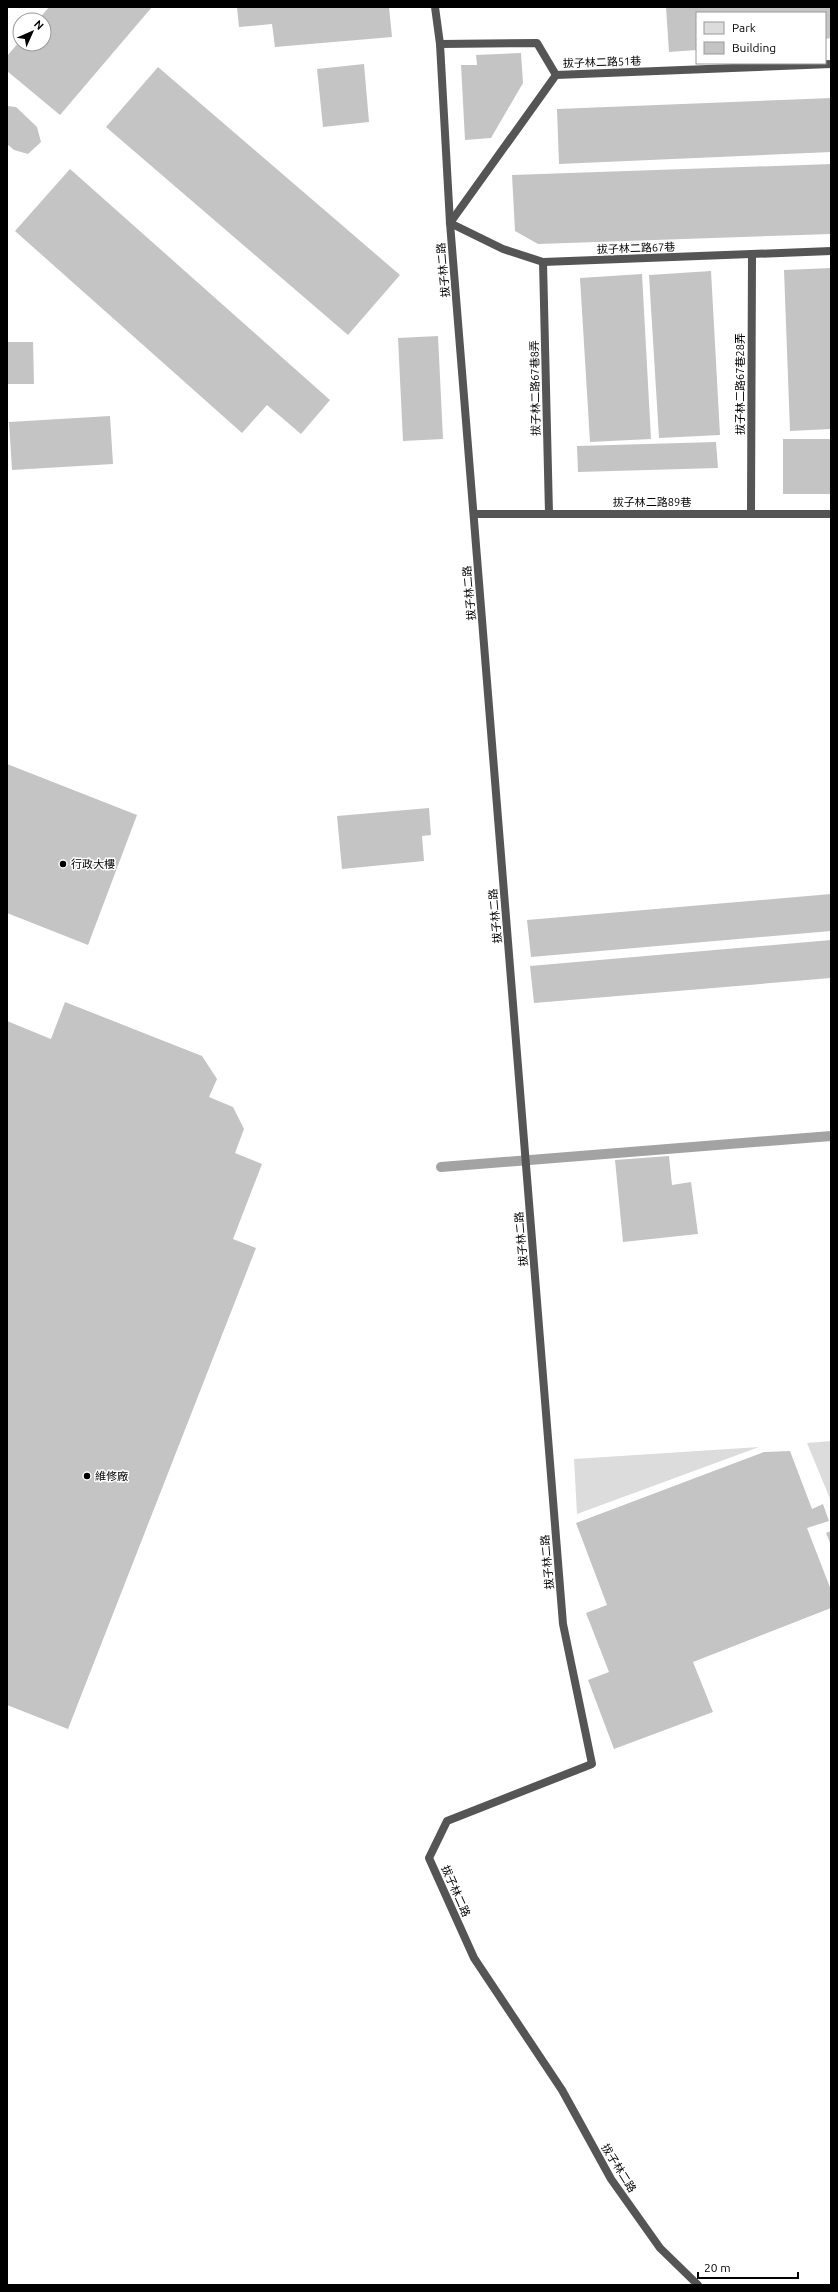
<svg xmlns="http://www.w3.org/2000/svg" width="838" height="2292" font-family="Ubuntu,'Noto Sans TC',sans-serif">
<rect width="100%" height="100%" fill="#fff"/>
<g fill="#dcdcdc">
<path d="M831,1441V1501L807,1443Z"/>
<path d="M759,1447L577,1514L574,1459Z"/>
</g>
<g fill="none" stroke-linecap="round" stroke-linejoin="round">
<path stroke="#a3a3a3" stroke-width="10" d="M441,1167L831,1136"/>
</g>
<g fill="#c4c4c4">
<path d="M49,7H152L60,115L7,71V56L20,41V44H44V20H38Z"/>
<path d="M237,7H389L392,37L275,47L272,24L239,27Z"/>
<path d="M666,7H831V38L825,39V13H697V50L669,52Z"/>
<path d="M521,53L523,83L491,138L465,140L461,65H477L476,55Z"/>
<path d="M364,64L369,122L323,127L317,69Z"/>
<path d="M158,67L400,275L348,335L106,127Z"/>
<path d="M831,98V152L559,164L557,109Z"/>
<path d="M7,106L16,107L37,127L41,142L28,154L14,150L7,144Z"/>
<path d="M831,164V234L538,244L515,231L512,175Z"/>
<path d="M70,169L330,400L301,434L267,405L242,433L15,231Z"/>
<path d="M831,268V429L790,431L784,270Z"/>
<path d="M711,271L720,435L659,438L649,275Z"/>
<path d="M642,274L651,439L590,442L580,278Z"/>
<path d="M438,336L443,439L403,441L398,338Z"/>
<path d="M7,342H33L34,384H7Z"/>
<path d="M110,416L113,464L12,470L9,422Z"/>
<rect x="783" y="439" width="48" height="55"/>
<path d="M716,442L718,468L578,472L577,446Z"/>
<path d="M7,764L137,815L88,945L7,913Z"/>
<path d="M429,808L431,835L422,836L424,861L342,869L337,816Z"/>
<path d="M831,894V931L531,957L527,920Z"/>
<path d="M831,940V978L534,1003L530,966Z"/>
<path d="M65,1002L202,1056L217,1079L209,1097L233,1107L244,1129L235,1153L262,1164L233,1239L256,1248L68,1729L7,1705V1021L51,1039Z"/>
<path d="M669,1156L672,1185L691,1182L698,1234L623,1242L615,1160Z"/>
<path d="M790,1451L812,1509L823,1504L829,1521L807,1528L831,1590V1608L693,1662L713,1712L614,1749L588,1680L609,1672L586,1613L607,1605L576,1523L764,1452Z"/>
<path d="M831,1531V1545L826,1533Z"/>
</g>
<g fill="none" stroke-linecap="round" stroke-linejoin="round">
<g stroke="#555" stroke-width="8">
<path d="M435,7L440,44L450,223L563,1624L592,1764L447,1821L429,1858L474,1958L562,2090L611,2179L660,2248L698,2285"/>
<path d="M440,44L537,43L556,75"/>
<path d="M831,64L556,75L450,223L503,249L543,262L831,251"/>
<path d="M543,262L549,513"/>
<path d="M751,513L752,254"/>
<path d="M474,514H831"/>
</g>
</g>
<g fill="#000" stroke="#fff" stroke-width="1.5">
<circle cx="63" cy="864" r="4"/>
<circle cx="87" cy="1476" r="4"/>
</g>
<g text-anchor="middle" stroke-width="3" stroke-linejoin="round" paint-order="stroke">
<g font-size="11" fill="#000" stroke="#fff">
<text transform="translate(602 62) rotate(-2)" y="4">拔子林二路51巷</text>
<text transform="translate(636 248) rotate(-2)" y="4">拔子林二路67巷</text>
<text transform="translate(443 270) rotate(-95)" y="4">拔子林二路</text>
<text transform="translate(740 384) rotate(-90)" y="4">拔子林二路67巷28弄</text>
<text transform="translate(535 388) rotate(-91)" y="4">拔子林二路67巷8弄</text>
<text x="652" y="506">拔子林二路89巷</text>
<text transform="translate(469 593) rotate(-95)" y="4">拔子林二路</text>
<text transform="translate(495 916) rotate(-95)" y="4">拔子林二路</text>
<text transform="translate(521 1239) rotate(-95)" y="4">拔子林二路</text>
<text transform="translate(547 1562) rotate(-95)" y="4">拔子林二路</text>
<text transform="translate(456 1891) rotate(66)" y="4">拔子林二路</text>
<text transform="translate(619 2168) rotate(58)" y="4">拔子林二路</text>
</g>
<g font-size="11" fill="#000" stroke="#fff" text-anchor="start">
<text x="71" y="868">行政大樓</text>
<text x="95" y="1480">維修廠</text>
</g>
</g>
<rect width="838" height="2292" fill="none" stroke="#000000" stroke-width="16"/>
<rect x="696" y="12" width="130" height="52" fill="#ffffff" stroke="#999999"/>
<rect x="704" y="22" width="20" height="12" fill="#dcdcdc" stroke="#999999"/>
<text x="732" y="32" font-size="12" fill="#000000">Park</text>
<rect x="704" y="42" width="20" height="12" fill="#c4c4c4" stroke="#999999"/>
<text x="732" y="52" font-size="12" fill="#000000">Building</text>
<g transform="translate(32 32) rotate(45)"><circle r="19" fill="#ffffff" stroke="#999999"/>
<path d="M0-3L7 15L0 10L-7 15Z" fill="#000000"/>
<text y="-6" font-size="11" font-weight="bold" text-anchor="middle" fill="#000000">N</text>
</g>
<path d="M698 2272v6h100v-6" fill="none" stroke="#000000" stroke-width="2"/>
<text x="704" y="2272" font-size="12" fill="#000000" stroke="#ffffff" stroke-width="3" paint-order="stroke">20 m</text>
</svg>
